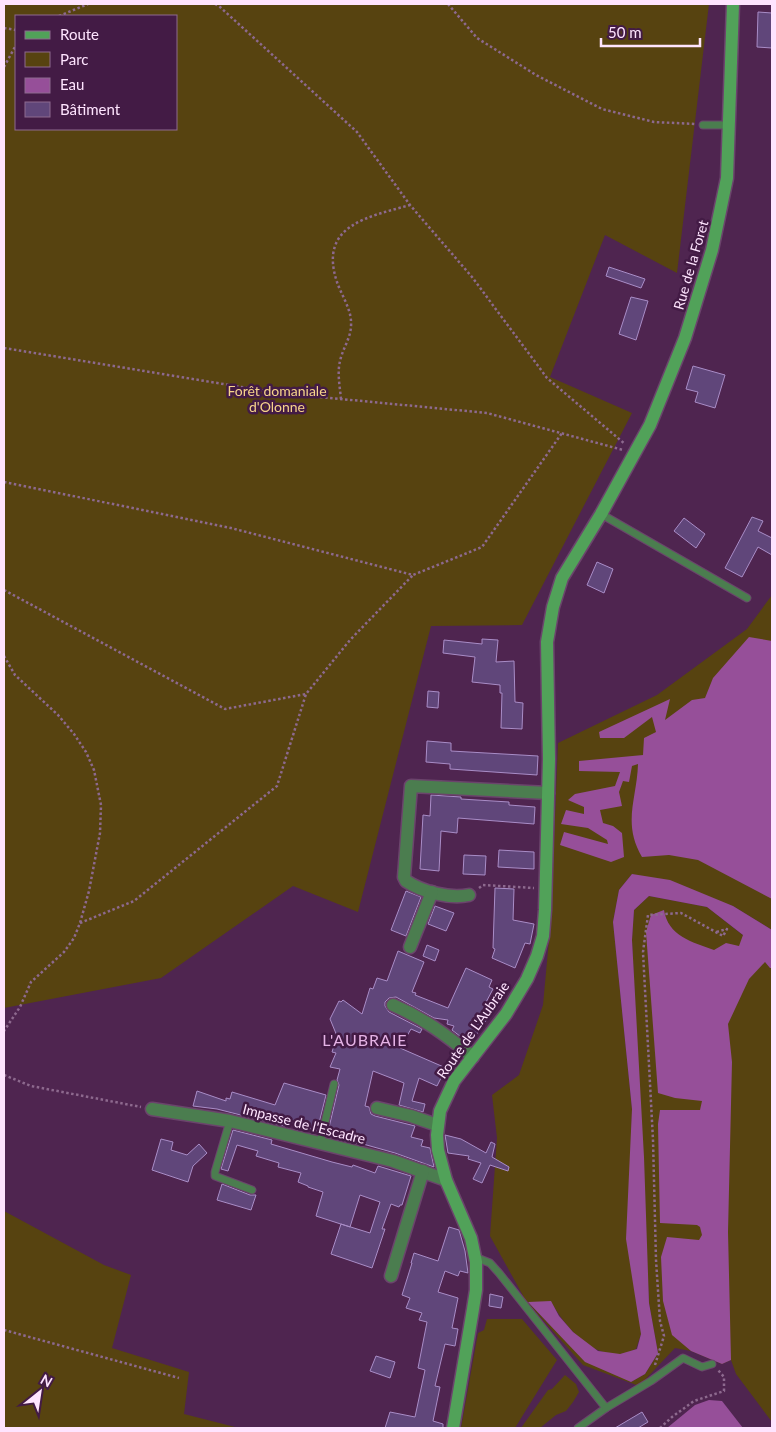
<svg xmlns="http://www.w3.org/2000/svg" width="776" height="1432" font-family="Lato,sans-serif">
<rect width="100%" height="100%" fill="#4f2550"/>
<g fill="#574310" fill-rule="evenodd">
<path d="M4,4H709L677,273L605,235L550,377L632,413L522,625L431,626L358,912L293,886L161,978L4,1008ZM16,16H176V129H16Z"/>
<path d="M772,595V930L733,906L632,874L619,890L613,922L632,1109L631,1156L641,1334L636,1349C632,1351 626,1353 621,1354C590,1357 565,1326 551,1302L529,1303L549,1324L631,1382L645,1374L658,1353L649,1303L632,940L634,910L649,896L707,907L749,940L770,968H772V1422L736,1374L731,1360L722,1364L691,1351L675,1348L639,1386L583,1365L526,1301L490,1236L497,1138L492,1095L519,1075L543,1005L551,918L558,743L657,695L747,629Z"/>
<path d="M4,1211L104,1265L131,1275L112,1348L189,1372L184,1414L239,1428H4Z"/>
<path d="M487,1319H522L557,1360L515,1428H461L478,1333L484,1330Z"/>
<path d="M565,1375L576,1384L579,1392L573,1402L566,1411L556,1415L540,1428H521L548,1390L552,1389Z"/>
</g>
<g fill="#964f99">
<path d="M749,637L772,641V899L698,860L669,855L642,857C622,823 637,799 638,764L632,766L629,782L623,781L619,792L622,806L600,810L603,823L613,826L622,833L624,857L611,862L560,845L564,832L608,844L607,840L588,828L561,824L566,810L584,814V807L568,800L575,794L615,786L620,772L579,771V761L643,755L644,738L656,732L652,717L624,738H600L599,732L670,699L665,720L692,700L705,698L713,678Z"/>
<path d="M632,874L670,880L733,906L772,930V968H770L765,962L749,979L728,1024L732,1062L728,1232L731,1360L722,1364L691,1351L672,1335L663,1301L661,1257L667,1237L699,1240L702,1235L700,1227L697,1225L660,1223L658,1124L660,1110H700L702,1101L675,1098L658,1093L646,932L651,915L664,910C668,936 692,942 714,950L726,943L739,946L743,935L707,907L649,896L634,910L632,940L644,1157L649,1303L658,1353L645,1374L631,1382L585,1362L528,1302L551,1301L559,1316L573,1332L598,1351L620,1354L637,1349L641,1334L626,1239L632,1109L613,922L619,890Z"/>
<path d="M709,1400L722,1401L743,1428H667L695,1405Z"/>
</g>
<g fill="#60467a" stroke="#a98dc7">
<path d="M758,12L772,13V48L757,47Z"/>
<path d="M609,267L645,279L641,288L606,276Z"/>
<path d="M631,297L648,301L636,340L619,334Z"/>
<path d="M693,366L725,375L715,408L695,402L698,392L686,389Z"/>
<path d="M752,517L763,521L758,531L772,538V555L758,547L742,577L725,568Z"/>
<path d="M684,518L705,534L696,548L674,531Z"/>
<path d="M597,562L613,569L604,593L587,585Z"/>
<path d="M482,639L498,640L496,662L514,661L515,702L523,703L522,729L501,728L502,693H500V685L472,682L475,657L443,653L444,640L482,644Z"/>
<path d="M428,691L439,692L438,708L427,707Z"/>
<path d="M427,741L451,743V751L538,756L537,775L450,769V764L426,762Z"/>
<path d="M431,795L461,797V799L509,802V805L535,807L534,824L458,818L457,833L441,831L439,871L420,869L423,815L430,816Z"/>
<path d="M499,850L534,852V869L498,867Z"/>
<path d="M464,855L486,856L485,875L463,874Z"/>
<path d="M495,888L514,889L513,920L534,924L530,944L525,943L515,968L492,958L495,949L493,948Z"/>
<path d="M406,891L421,897L406,936L391,930Z"/>
<path d="M435,906L454,913L446,931L428,924Z"/>
<path d="M427,945L439,950L435,961L423,956Z"/>
<path d="M398,951L424,962L412,992L416,993L415,995L448,1008L466,968L492,980L489,987L493,989L484,1006L493,1010L476,1035L471,1032L465,1040L452,1030L454,1026L447,1024L448,1020L434,1018L396,997L389,998L385,1002V1006L389,1012L422,1029L420,1033L411,1029L400,1048L446,1068L437,1086L419,1078L412,1101L425,1104L423,1112L399,1105L404,1083L373,1071L365,1106L369,1107L371,1114L375,1116L415,1126L411,1137L423,1140L421,1146L430,1148L434,1167L395,1153L356,1142V1144L327,1136L339,1085L337,1080L340,1069L330,1067L336,1053L332,1052L337,1036L330,1019L339,1001L341,1002L343,1000L362,1014L370,988L373,989L377,978L387,981Z"/>
<path d="M284,1083L326,1095L317,1131L290,1122L288,1127L217,1109L193,1106L197,1091L226,1101V1098L230,1099L232,1092L275,1105Z"/>
<path d="M233,1130L272,1140L271,1144L332,1162L352,1167L353,1165L375,1173L378,1166L411,1176L402,1205H400L399,1207L391,1204L382,1229H385L372,1268L331,1254L341,1224L370,1233L380,1202L360,1195L350,1227L316,1216L323,1192L308,1187V1186L298,1182L301,1173L278,1167L279,1163L256,1156L258,1151L237,1145L228,1171L221,1169Z"/>
<path d="M445,1135L461,1139L486,1153L491,1142L495,1144L492,1157L509,1167L508,1171L490,1165L482,1183L473,1179L481,1163L468,1159L469,1156L448,1153Z"/>
<path d="M161,1139L173,1142L171,1150L187,1155L199,1144L207,1153L193,1166L188,1182L152,1170Z"/>
<path d="M222,1184L250,1195H256L251,1210L217,1200Z"/>
<path d="M449,1227L459,1230L465,1251L468,1273L460,1271L458,1276L445,1271L438,1292L458,1298L452,1328L458,1329L455,1346L445,1344L435,1386L440,1387L433,1421L443,1424V1428H385L390,1412L415,1417L425,1370L418,1368L427,1322L419,1320L422,1313L406,1308L410,1298L402,1295L412,1263H411L414,1253L438,1261Z"/>
<path d="M490,1294L503,1297L501,1308L489,1306Z"/>
<path d="M376,1356L395,1362L390,1378L370,1371Z"/>
<path d="M642,1412L648,1422L638,1428H615Z"/>
</g>
<g fill="none" stroke-linecap="round" stroke-linejoin="round">
<defs>
<g id="lane">
<path d="M703,125H729"/>
<path d="M601,514L747,598"/>
<path d="M230,1121L215,1172V1176L252,1190"/>
<path d="M320,1143L334,1084"/>
<path d="M475,1257L490,1263L499,1273L606,1408L578,1428"/>
<path d="M606,1408L651,1381L683,1358L702,1367L712,1364"/>
</g>
<g id="street">
<path d="M469,895C450,899 422,892 406,881L404,877L411,786L548,793"/>
<path d="M410,947L432,892"/>
<path d="M393,1005C425,1019 446,1035 473,1057"/>
<path d="M377,1108L411,1116L437,1125"/>
<path d="M152,1109L230,1121L393,1161L446,1180"/>
<path d="M391,1276L423,1171"/>
</g>
<path id="secondary" d="M453,1428L473,1309L476,1290V1262L471,1238L446,1180L438,1150L437,1135L440,1111L454,1081L506,1014L527,979L537,956L543,936L545,910L549,759L547,642L553,607L562,578L601,514L650,425L685,338L712,250L727,178L733,4"/>
</defs>
<use href="#lane" stroke="#6b446c" stroke-width="9"/>
<use href="#street" stroke="#6b446c" stroke-width="15"/>
<use href="#secondary" stroke="#6b446c" stroke-width="15"/>
<g stroke="#8d698e" stroke-width="2.5" stroke-dasharray="2.5 2.5" stroke-linecap="butt">
<path d="M215,4L220,7L357,132L410,205L472,277L547,378L625,444"/>
<path d="M448,4L477,38L536,75L602,109L654,122L695,124"/>
<path d="M59,16L88,4"/>
<path d="M4,28L16,30"/>
<path d="M4,67L16,45"/>
<path d="M4,348L278,393L487,413L623,450"/>
<path d="M341,399C340,388 337,373 340,361C343,347 352,337 351,322C351,309 341,294 337,282C318,225 368,217 410,205"/>
<path d="M4,482L231,528L413,575L482,547L562,433"/>
<path d="M4,590L225,709L306,694L350,640L413,575"/>
<path d="M4,656L15,675L58,715L74,734L86,752L94,770L101,805L100,833L89,891L80,923L74,938L64,952L31,982L20,1007L4,1031"/>
<path d="M479,888L483,885L534,888"/>
<path d="M80,923L134,901L277,786L306,694"/>
<path d="M4,1075L31,1086L141,1107"/>
<path d="M4,1330L179,1378"/>
<path d="M655,1365L664,1336L660,1321L656,1260L653,1140L643,952L648,915L681,913L723,936L727,929L716,932"/>
<path d="M660,1428L672,1417L694,1401L724,1391V1377L718,1370"/>
</g>
<use href="#lane" stroke="#4b7d4f" stroke-width="7"/>
<use href="#street" stroke="#4b7d4f" stroke-width="12"/>
<use href="#secondary" stroke="#51a259" stroke-width="12"/>
</g>
<g text-anchor="middle" stroke-width="5" stroke-linejoin="round" paint-order="stroke">
<g font-size="14" fill="#fee4fe" stroke="#431b45">
<text transform="translate(691 265) rotate(-74)" y="5">Rue de la Foret</text>
<text transform="translate(473 1030) rotate(-55)" y="5">Route de L'Aubraie</text>
<text transform="translate(304 1124) rotate(14)" y="5">Impasse de l'Escadre</text>
</g>
<g font-size="14" fill="#f6d48b" stroke="#431b45">
<text x="277" y="396">Forêt domaniale<tspan x="277" dy="16">d'Olonne</tspan></text>
</g>
<g font-size="16" letter-spacing="1" fill="#e5b3e6" stroke="#431b45">
<text x="365" y="1046">L'AUBRAIE</text>
</g>
</g>
<rect width="776" height="1432" fill="none" stroke="#fee4fe" stroke-width="10"/>
<rect x="15" y="15" width="162" height="115" fill="#431b45" stroke="#8e6b8f"/>
<rect x="25" y="31" width="25" height="8" fill="#51a259" stroke="#8e6b8f"/>
<text x="60" y="40" font-size="15" fill="#fee4fe">Route</text>
<rect x="25" y="52" width="25" height="15" fill="#574310" stroke="#8e6b8f"/>
<text x="60" y="65" font-size="15" fill="#fee4fe">Parc</text>
<rect x="25" y="78" width="25" height="15" fill="#964f99" stroke="#8e6b8f"/>
<text x="60" y="90" font-size="15" fill="#fee4fe">Eau</text>
<rect x="25" y="102" width="25" height="15" fill="#60467a" stroke="#8e6b8f"/>
<text x="60" y="115" font-size="15" fill="#fee4fe">Bâtiment</text>
<g transform="translate(40 1392) rotate(30)" stroke="#431b45" stroke-width="4" paint-order="stroke">
<path d="M0-4L9 19L0 12L-9 19Z" fill="#fee4fe"/>
<text y="-8" font-size="14" font-weight="bold" text-anchor="middle" fill="#fee4fe">N</text>
</g>
<path d="M601 38v8h99v-8" fill="none" stroke="#fee4fe" stroke-width="2.5"/>
<text x="608" y="38" font-size="15" fill="#fee4fe" stroke="#431b45" stroke-width="4" paint-order="stroke">50 m</text>
</svg>
